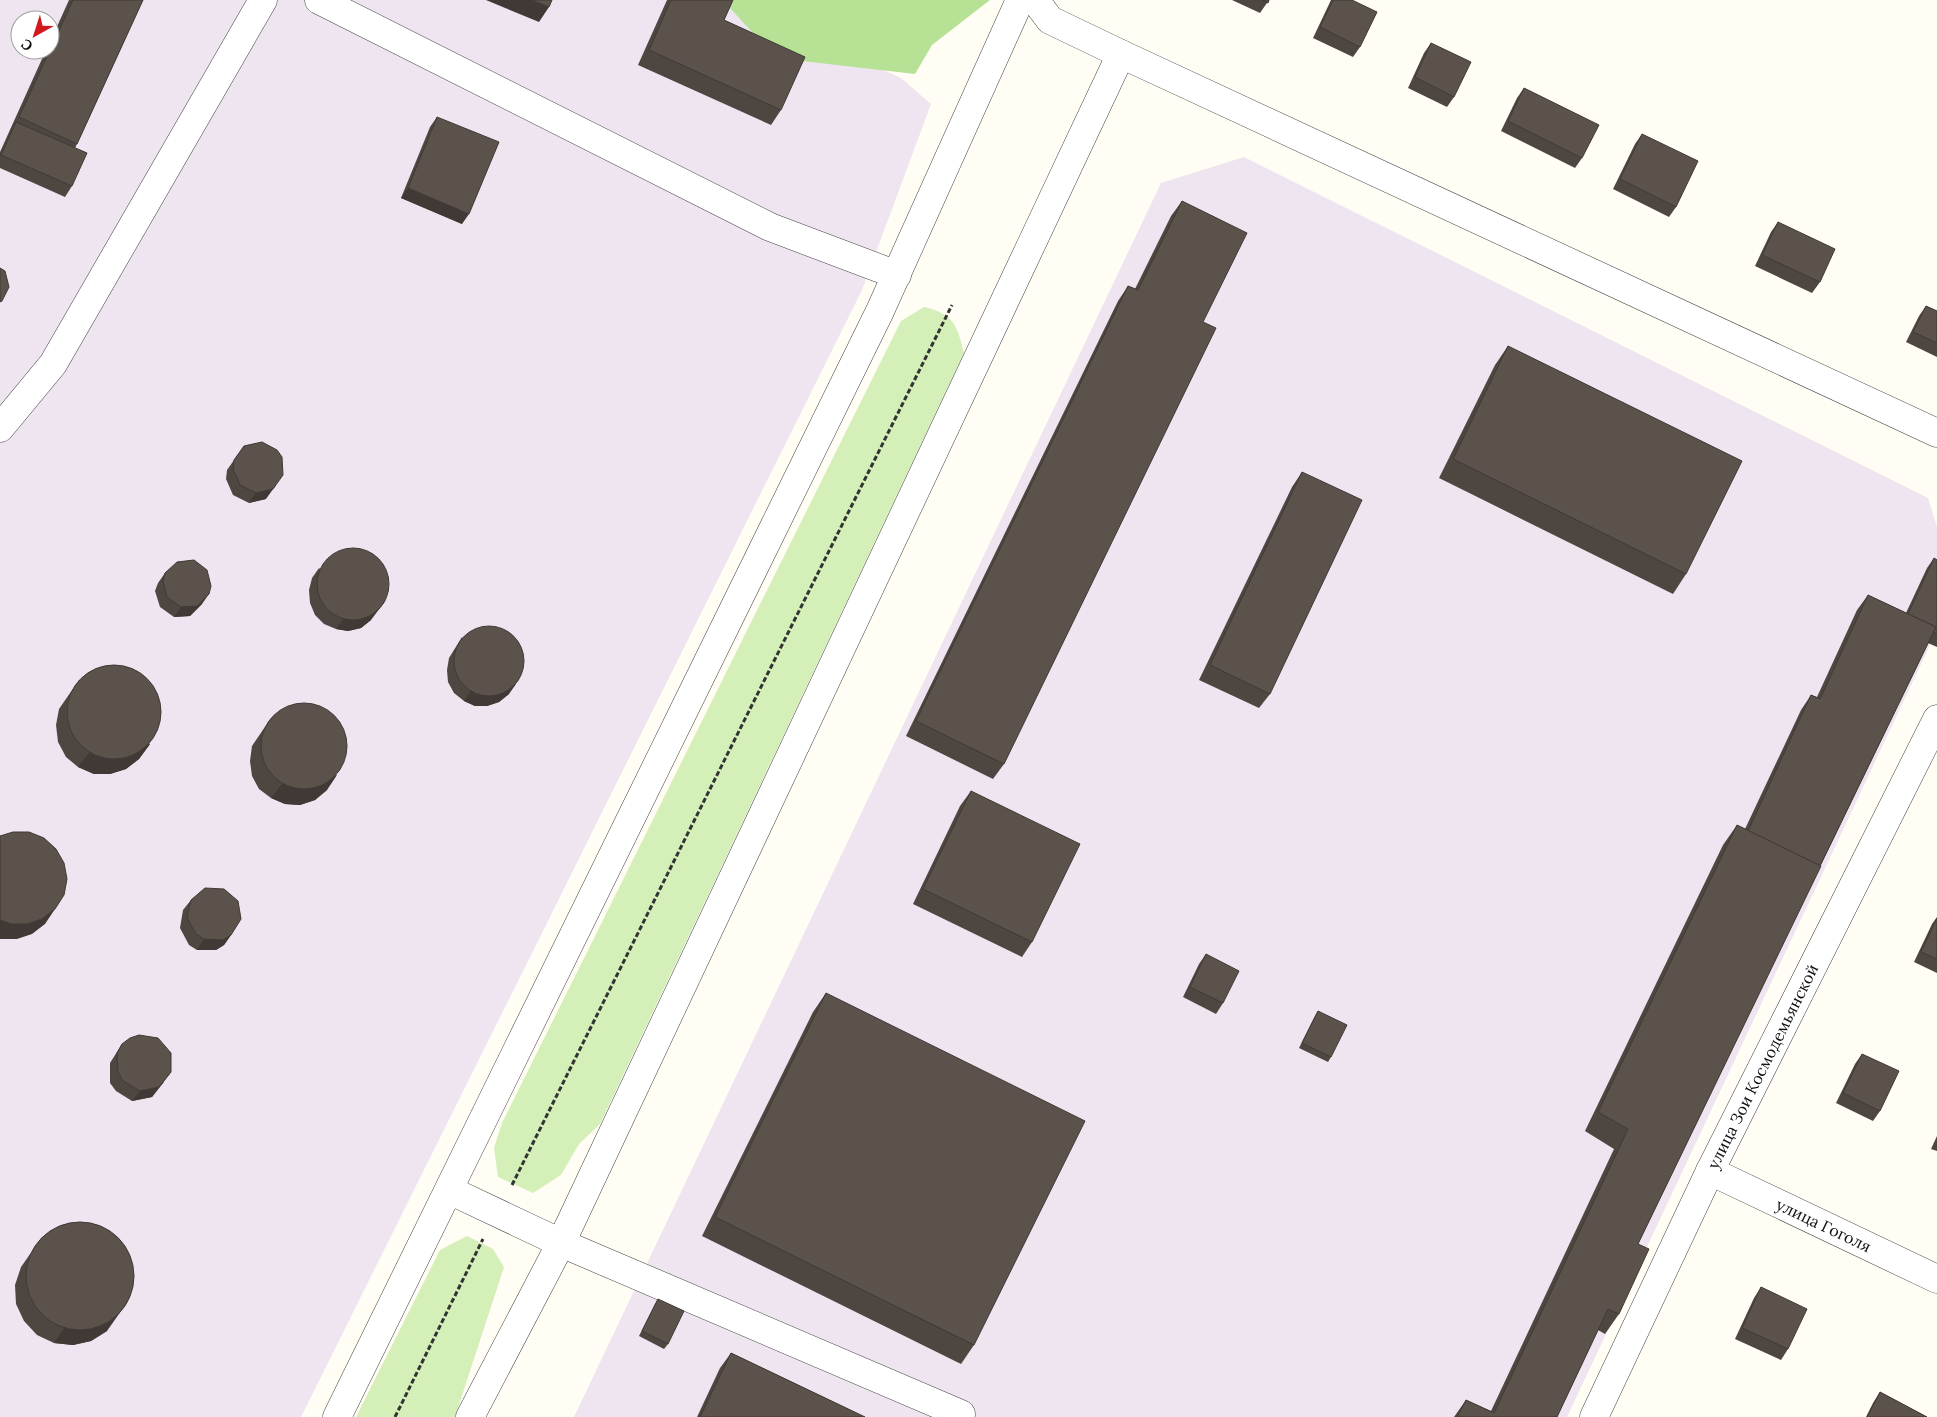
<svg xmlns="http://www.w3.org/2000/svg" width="1937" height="1417" font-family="Lora,serif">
<rect width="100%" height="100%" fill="#fffdf4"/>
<g fill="#eee5f0" fill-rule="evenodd">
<path d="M0,0H729L901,78L931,104L862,290L301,1417H0ZM20,20H50V50H20Z"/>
<path d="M1244,157L1928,498L1937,527V630L1567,1417H574L1161,183Z"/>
</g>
<g fill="#d4efb8">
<path d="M924,307C954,314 957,325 964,353L600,1124L579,1144L561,1175L533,1193L498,1177L494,1148L502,1123L901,321Z"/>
<path d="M467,1236L493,1249L504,1267L455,1417H356L440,1250Z"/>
</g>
<path fill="#b7e296" d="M714,0H990L932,45L915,74L776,58L730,8Z"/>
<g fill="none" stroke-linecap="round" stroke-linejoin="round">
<defs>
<g id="minor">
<path d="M319,0L770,227L897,275"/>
<path d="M1035,0L1050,20L1121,54L1937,433"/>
<path d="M0,428L53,364L263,0"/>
<path id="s1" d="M1710,1171L1937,1279"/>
<path d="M449,1190L561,1243L961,1414"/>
<path d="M337,1417L880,311L1020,0"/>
<path d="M470,1417L561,1243L1121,54"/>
<path id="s2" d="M1594,1417L1710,1171L1937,719"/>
</g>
</defs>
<use href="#minor" stroke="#444" stroke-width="29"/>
<g stroke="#333" stroke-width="3" stroke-dasharray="5 2.5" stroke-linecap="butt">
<path d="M512,1185L952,305"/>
<path d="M395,1417L483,1239"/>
</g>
<use href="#minor" stroke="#fff" stroke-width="28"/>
</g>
<g fill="#4e4741">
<path d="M69,0H143L77,144L75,148L72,186L65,197L0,168V152L46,50H50V42Z"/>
<path d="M667,0H733L724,20L781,110L771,125L638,65Z"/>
<path d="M1232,0H1269L1260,13Z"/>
<path d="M1331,0H1352L1360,47L1353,57L1313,38Z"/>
<path d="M1431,43L1454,97L1447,107L1408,88L1424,53Z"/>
<path d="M1524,88L1582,158L1575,168L1501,131L1517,98Z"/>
<path d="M437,117L462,224L401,198L430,127Z"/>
<path d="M1642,134L1676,207L1669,217L1613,189L1635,144Z"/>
<path d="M1182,201L1203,322L1004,764L993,779L906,736L1118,301L1128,286L1135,289L1171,216Z"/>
<path d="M1778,222L1820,282L1812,293L1755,266L1771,232Z"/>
<path d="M1926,306L1937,311V357L1906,342L1919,316Z"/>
<path d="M1508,346L1686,574L1673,594L1439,478L1495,365Z"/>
<path d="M244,446L266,499L249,503L233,495L226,479L227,470Z"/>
<path d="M1302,472L1270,694L1259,708L1199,680L1292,487Z"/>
<path d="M1934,558L1937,560V647L1928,643L1638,1244L1619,1314L1605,1334L1598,1330L1557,1417H1454L1466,1400L1491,1411L1614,1149L1585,1131L1723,845L1737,825L1745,829L1801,710L1811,695L1817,697L1857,610L1868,595L1906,613L1927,568Z"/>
<path d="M319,568L371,620L361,628L348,631L336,629L324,624L315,615L310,603L309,590L312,578Z"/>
<path d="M165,573L202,604L190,616L174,617L160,607L155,591L158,583Z"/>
<path d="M462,637L509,694L499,702L487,706H475L464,701L454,693L448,682L447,670L449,658Z"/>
<path d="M79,680L150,744L139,759L126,769L110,774H94L78,767L66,757L58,742L56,725L59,709Z"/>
<path d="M271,718L327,790L315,800L300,805L285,804L271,798L259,789L252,776L250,761L252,746Z"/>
<path d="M971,791L1032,942L1022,957L913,904L960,806Z"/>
<path d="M191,900L231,935L224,945L216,950H197L189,945L180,928L183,910Z"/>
<path d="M1937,917V973L1914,962L1932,924Z"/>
<path d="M1206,954L1223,1003L1216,1014L1183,997L1199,964Z"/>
<path d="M826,993L974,1345L961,1364L702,1236L813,1012Z"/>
<path d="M1318,1011L1331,1057L1328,1062L1299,1048L1315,1016Z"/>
<path d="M122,1044L164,1082L152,1097L132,1101L116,1091L110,1083V1063Z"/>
<path d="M1862,1054L1880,1111L1873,1121L1836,1103L1855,1064Z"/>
<path d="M1937,1136V1151L1931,1149Z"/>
<path d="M42,1237L107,1331L91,1341L73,1345L54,1343L37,1335L24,1321L16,1304L15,1285L21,1267Z"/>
<path d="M1761,1287L1788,1349L1781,1360L1735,1339L1754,1298Z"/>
<path d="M658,1299L668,1344L664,1349L639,1336L655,1304Z"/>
<path d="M731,1353L865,1417H697L720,1368Z"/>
<path d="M1880,1392L1927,1417H1866L1873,1403Z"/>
</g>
<g fill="#403935">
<path d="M486,0H532L549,7L539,22Z"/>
<path d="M408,188L469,214L462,224L401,198Z"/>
<path d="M276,485L266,499L249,503L256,493Z"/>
<path d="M209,594L202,604L190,616L174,617L181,607Z"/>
<path d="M386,600L371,620L361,628L348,631L336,629L343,619Z"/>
<path d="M516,684L509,694L499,702L487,706H475L464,701L471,691Z"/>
<path d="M150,744L139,759L126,769L110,774H94L78,767L89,753Z"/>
<path d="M337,775L327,790L315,800L300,805L285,804L271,798L282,784Z"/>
<path d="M55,909L45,924L32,934L17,939H0V920Z"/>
<path d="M231,935L224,945L216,950H197L204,939Z"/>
<path d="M171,1072L152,1097L132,1101L140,1091Z"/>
<path d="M128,1301L107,1331L91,1341L73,1345L54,1343L64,1328Z"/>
</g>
<g fill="#5b524c" stroke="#403935">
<path d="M73,0H143L77,144L19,117Z"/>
<path d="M532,0H552L549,7Z"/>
<path d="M671,0H733L724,20L805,57L781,110L649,50Z"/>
<path d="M1262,0H1269L1268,3Z"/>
<path d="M1333,0H1352L1377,12L1360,47L1320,27Z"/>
<path d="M1431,43L1471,62L1454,97L1415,77Z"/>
<path d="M1524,88L1599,125L1582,158L1508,121Z"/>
<path d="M437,117L499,142L469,214L408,188Z"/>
<path d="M16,122L87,153L72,186L1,155Z"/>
<path d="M1642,134L1698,161L1676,207L1620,179Z"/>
<path d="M1182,201L1247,233L1203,322L1216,328L1004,764L916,721L1128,286L1138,290Z"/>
<path d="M1778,222L1835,249L1820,282L1762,255Z"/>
<path d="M0,268L5,271L9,287L2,301L0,302Z"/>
<path d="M1926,306L1937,311V343L1913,332Z"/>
<path d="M1508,346L1742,461L1686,574L1453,459Z"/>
<path d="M262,442L277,450L282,457L283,475L273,489L256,493L240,485L233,469L234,460L244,446Z"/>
<path d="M1302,472L1362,500L1270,694L1210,665Z"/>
<circle cx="353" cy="584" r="36"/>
<path d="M1934,558L1937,560V634L1933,632L1936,627L1908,614Z"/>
<path d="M194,560L207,570L211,586L209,594L197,606L181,607L167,597L163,581L165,573L177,562Z"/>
<path d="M1868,595L1936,627L1820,866L1748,831L1811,695L1820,699Z"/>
<circle cx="489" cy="661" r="35"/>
<circle cx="114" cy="712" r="47"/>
<circle cx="304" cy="746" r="43"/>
<path d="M971,791L1080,844L1032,942L923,889Z"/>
<path d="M1737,825L1821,866L1638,1244L1649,1249L1619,1314L1608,1309L1557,1417H1457L1466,1400L1494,1413L1628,1129L1598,1112Z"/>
<path d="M13,832H29L44,838L56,849L64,863L67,879L64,895L55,909L42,919L27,924H11L0,920V836Z"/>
<path d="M205,888L224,889L238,901L241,919L231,935L223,940L204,939L196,934L187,918L191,900Z"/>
<path d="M1937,918V959L1921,952Z"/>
<path d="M1206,954L1239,971L1223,1003L1190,987Z"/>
<path d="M826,993L1085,1121L974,1345L715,1217Z"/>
<path d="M1318,1011L1347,1025L1331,1057L1302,1043Z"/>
<path d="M139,1035L158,1038L171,1053V1072L159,1087L140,1091L123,1081L118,1072L117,1053L122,1044L130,1038Z"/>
<path d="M1862,1054L1899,1071L1880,1111L1843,1093Z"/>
<circle cx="80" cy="1276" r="54"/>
<path d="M1761,1287L1807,1309L1788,1349L1742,1328Z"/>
<path d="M658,1299L684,1311L668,1344L642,1331Z"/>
<path d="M731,1353L865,1417H700Z"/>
<path d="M1880,1392L1927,1417H1867Z"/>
</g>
<g text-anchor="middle" stroke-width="5" stroke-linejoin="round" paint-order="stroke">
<g font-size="16" fill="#111" stroke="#fff">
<text dy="6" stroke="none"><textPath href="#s2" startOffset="389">улица Зои Космодемьянской</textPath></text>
<text dy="6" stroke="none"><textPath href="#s1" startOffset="126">улица Гоголя</textPath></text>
</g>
</g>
<g transform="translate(35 35) rotate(219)"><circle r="24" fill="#ffffff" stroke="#a0a0a0"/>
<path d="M0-4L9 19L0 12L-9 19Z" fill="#d2181f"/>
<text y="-8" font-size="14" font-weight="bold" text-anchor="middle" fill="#111111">С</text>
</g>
</svg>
